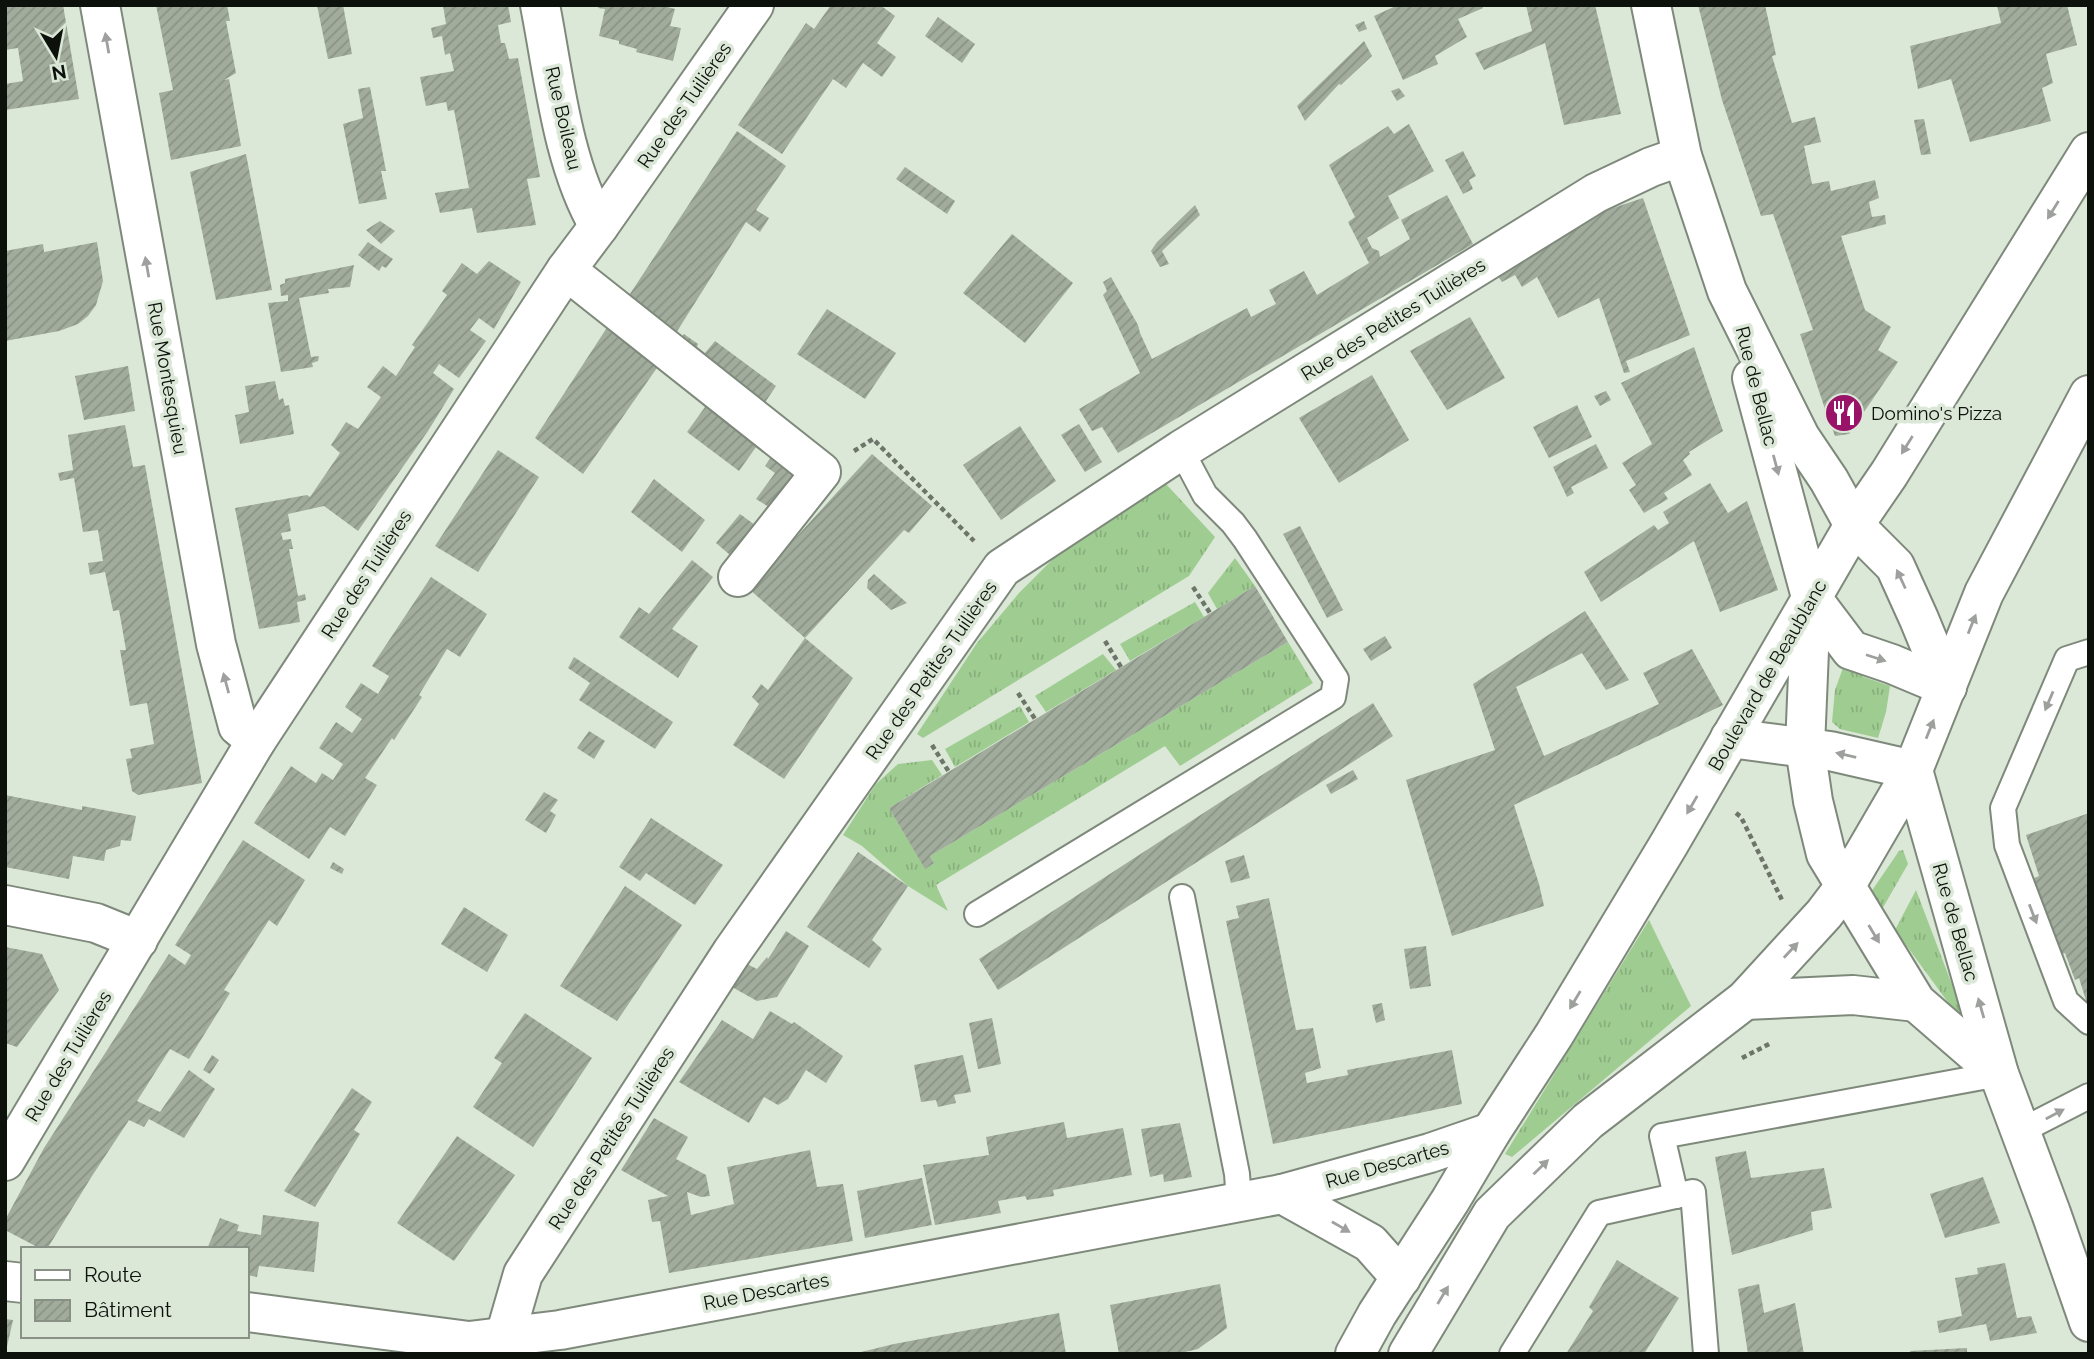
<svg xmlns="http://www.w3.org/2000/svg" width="2094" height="1359" font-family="Raleway,sans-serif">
<defs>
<pattern id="grass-tufts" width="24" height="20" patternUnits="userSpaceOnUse" patternTransform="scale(1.75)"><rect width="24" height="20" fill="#9fcd91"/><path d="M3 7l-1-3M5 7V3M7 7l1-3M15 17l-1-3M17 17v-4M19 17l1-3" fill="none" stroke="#88af7c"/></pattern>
<pattern id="building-hatch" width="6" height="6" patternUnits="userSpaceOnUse" patternTransform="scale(1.75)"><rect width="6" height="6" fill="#a1ac9d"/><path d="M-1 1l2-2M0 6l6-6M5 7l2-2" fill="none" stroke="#899386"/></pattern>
</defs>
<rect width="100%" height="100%" fill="#dbe7d7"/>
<g fill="url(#grass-tufts)">
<path d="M1166,484L1215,537L1189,576L923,738L917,734L977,643L1019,593L1055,557Z"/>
<path d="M1235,558L1255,586L1217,609L1208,593Z"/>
<path d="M1195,602L1204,617L1130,661L1120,644Z"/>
<path d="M1288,642L1313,683L1180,766L1165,746L936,885L948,911L908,886L862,846L843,835L876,784L898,764L932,760L942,775L889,808L925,868L934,863L930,856Z"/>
<path d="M1103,654L1116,670L1046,712L1035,696Z"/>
<path d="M1844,665L1864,677L1890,686L1886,712L1878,738L1840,729L1832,722L1835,690Z"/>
<path d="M1020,706L1029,722L955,767L945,749Z"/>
<path d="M1903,850L1908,864L1881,911L1871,892L1899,851Z"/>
<path d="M1916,890L1962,1011L1958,1016L1895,930Z"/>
<path d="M1649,920L1691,1006L1512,1157L1505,1154Z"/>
</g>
<g fill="url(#building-hatch)">
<path d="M5,5H63L79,99L5,110V84L23,81L18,48L5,50Z"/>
<path d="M156,5H227L230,21H226L236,73L224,80L229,79L241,146L171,160L159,93L173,90Z"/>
<path d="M317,5H343L352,54L328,59Z"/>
<path d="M443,5H508L511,22L498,25L501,43H505L509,59L518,58L540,177L527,179L536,225L477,233L472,208L440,213L435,193L469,188L454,110L448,111L446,102L426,106L420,77L454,71L450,53L445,55L442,36L433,38L431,28L446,24Z"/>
<path d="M599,5H660L675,9L670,26L681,28L673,61L636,52L637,49L619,44V41L599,36L605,9L598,8Z"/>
<path d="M831,5H880L895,16L877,43L896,57L882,77L863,63L846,88L833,79L782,154L738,125L806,23L814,29Z"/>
<path d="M1398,5H1481L1483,8L1458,19L1467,37L1435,56L1438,64L1403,80L1374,16Z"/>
<path d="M1526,5H1595L1621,114L1564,125L1545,43L1484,70L1475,53L1532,31Z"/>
<path d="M1698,5H1765L1776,55L1772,56L1792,123L1815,117L1821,142L1804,146L1812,184L1829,181L1831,191L1875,180L1879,198L1869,202L1872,217L1885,215L1886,224L1841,236L1865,310L1891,327L1878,350L1898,362L1849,434L1835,436L1826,412L1800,334L1813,330L1773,214L1761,216L1722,100Z"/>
<path d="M1997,5H2067L2077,45L2046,54L2053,83L2042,88L2051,121L1970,142L1951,79L1918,89L1910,46L2001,23Z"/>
<path d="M938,17L975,44L962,63L925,36Z"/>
<path d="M1364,21L1367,29L1359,32L1355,25Z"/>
<path d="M1364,41L1372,56L1341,85L1339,84L1305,121L1297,106Z"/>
<path d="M370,87L386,171H381L387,199L359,204L343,124L363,118L358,89Z"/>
<path d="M1399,88L1405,96L1397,101L1391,91Z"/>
<path d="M1924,119L1931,154L1921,155L1914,120Z"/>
<path d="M1409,124L1434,171L1388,196L1399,218L1367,238L1372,248L1379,251L1380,257L1410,239L1401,220L1447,195L1473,244L1118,453L1102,427L1092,431L1079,409L1140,373L1103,295L1107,291L1103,282L1111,277L1138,325L1140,333L1152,359L1247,308L1251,317L1276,304L1269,290L1304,271L1317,295L1369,263L1348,222L1355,217L1329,165L1388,126L1394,134Z"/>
<path d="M737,131L786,166L756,210L769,218L760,232L746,222L676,333L626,300Z"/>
<path d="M1463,151L1476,176L1469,180L1473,189L1463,194L1445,160Z"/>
<path d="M246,154L272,290L216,300L190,172Z"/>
<path d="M905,167L955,201L947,214L896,179Z"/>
<path d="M1643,198L1690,335L1626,361L1630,372L1624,373L1599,298L1558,318L1537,277L1522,287L1515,275L1502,282L1495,272L1592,215Z"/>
<path d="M1195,205L1200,215L1162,251L1169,264L1160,267L1151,251L1157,242Z"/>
<path d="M380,221L395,231L381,244L366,230Z"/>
<path d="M1012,234L1073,283L1025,343L963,293Z"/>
<path d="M97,242L103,281L96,305L88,316L78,324L59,331L5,341V251L43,244L44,252Z"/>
<path d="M368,242L393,259L386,268L382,266L379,271L358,255Z"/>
<path d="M489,261L521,282L494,329L479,318L470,330L486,341L459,378L439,364L433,373L454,389L428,431L358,531L324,506L288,514L291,531L281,533L283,540L291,539L293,549H289L298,596L305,594L306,600L297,602L300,622L259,629L235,508L307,495L310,497L340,453L331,445L346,422L358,429L381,397L367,387L383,366L396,376L415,347L412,345L447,295L442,291L462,263L477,274Z"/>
<path d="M354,265L350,287L328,289L329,293L299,298L311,357L319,356L318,361L312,363L313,367L281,372L268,303L288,301V295L281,296L280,285L285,283V279Z"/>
<path d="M827,309L896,353L865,399L797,354Z"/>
<path d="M1470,317L1505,378L1447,410L1410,351Z"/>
<path d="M610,323L661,362L583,474L535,438Z"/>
<path d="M684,334L698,344L697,347L705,353L715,341L776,386L762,407L679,342Z"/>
<path d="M1694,347L1723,431L1689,452L1690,454L1683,460L1692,475L1664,493L1668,499L1644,513L1629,490L1636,485L1622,463L1652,444L1621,383Z"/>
<path d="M128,366L135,411L84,420L75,376Z"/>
<path d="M1372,375L1409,440L1339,483L1299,418Z"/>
<path d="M275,381L279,400L283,398L285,406L289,405L294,434L240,444L235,415L249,412L245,386Z"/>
<path d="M1606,391L1611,400L1600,406L1594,396Z"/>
<path d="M710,400L761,440L739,471L687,432Z"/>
<path d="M1577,405L1592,437L1549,458L1533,427Z"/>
<path d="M1079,424L1102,462L1085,472L1061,435Z"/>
<path d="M125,425L133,467L145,465L202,783L138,795L132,791L126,759L132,758L130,749L154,744L147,703L130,706L120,650H126L119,610L113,611L105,572L90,575L88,563L103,561L98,530L83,532L74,478L60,481L58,473L73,470L68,435Z"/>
<path d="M1020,426L1056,481L1001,520L963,465Z"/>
<path d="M1596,444L1608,468L1571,487L1574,493L1567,497L1553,467Z"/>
<path d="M498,450L539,477L478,572L435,546Z"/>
<path d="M775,451L794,464L793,475L769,507L756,499L775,473L765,466Z"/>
<path d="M872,454L932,506L909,533L904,530L805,638L749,589Z"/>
<path d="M654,479L705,520L682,552L631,512Z"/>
<path d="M1710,483L1728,513L1747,501L1778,590L1720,612L1694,541L1601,602L1584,572L1654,525L1658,530L1669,523L1663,512Z"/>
<path d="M740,514L755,525L730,555L716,543Z"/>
<path d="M1300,526L1343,610L1327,618L1283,534Z"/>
<path d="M692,560L713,577L672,629L698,646L678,678L619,637L639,607L649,614Z"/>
<path d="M874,574L907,603L891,610L867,588L868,580Z"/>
<path d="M431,577L487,614L460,657L447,649L419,695L422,697L394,740L392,738L365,778L377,785L345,836L330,827L309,859L254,823L291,766L316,783L322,773L333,780L343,764L319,748L336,722L352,733L362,719L345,707L361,683L378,694L389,676L372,666Z"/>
<path d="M1255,586L1288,642L930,856L934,863L925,869L889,808Z"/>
<path d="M1585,611L1629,680L1606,690L1582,653L1516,687L1544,756L1659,704L1643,673L1692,649L1723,705L1514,805L1539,884L1544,906L1452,936L1406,780L1495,750L1473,684Z"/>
<path d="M1385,636L1392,648L1371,661L1363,649Z"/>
<path d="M805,638L853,678L784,779L733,745L759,704L752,697L761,684L768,690Z"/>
<path d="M574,657L673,722L655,749L579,700L590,683L568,668Z"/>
<path d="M1373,703L1393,736L998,990L979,959Z"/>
<path d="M589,731L605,741L594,759L577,748Z"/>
<path d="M1353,770L1358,779L1331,794L1326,785Z"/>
<path d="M544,792L558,800L550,811L556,815L546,833L525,820Z"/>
<path d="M5,795L82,810V806L136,816L131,841L121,840L120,846L106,850L104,861L73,856L69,879L5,867Z"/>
<path d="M2089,813V1007H2088L2079,978L2075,980L2065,953L2055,957L2030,880L2039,876L2026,835Z"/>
<path d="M651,818L723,865L695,905L646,873L640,881L619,867Z"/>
<path d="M243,840L305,880L277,926L269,920L224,990L230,993L189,1059L170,1049L137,1101L160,1112L189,1070L215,1089L184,1138L149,1119L144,1127L129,1120L92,1176L47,1249H41L5,1230V1220L44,1148L169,954L185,965L191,955L175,945Z"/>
<path d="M858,852L908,886L872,940L882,949L869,968L807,927Z"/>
<path d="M1244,855L1250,878L1231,883L1225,861Z"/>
<path d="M333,862L344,869L342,874L330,868Z"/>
<path d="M625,886L682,925L617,1021L560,986Z"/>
<path d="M1269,898L1296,1030L1313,1028L1321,1068L1305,1073L1307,1083L1348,1075L1347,1070L1452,1050L1462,1104L1273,1144L1226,921L1239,918L1236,906Z"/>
<path d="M464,907L508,935L487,972L441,944Z"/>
<path d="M786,931L809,946L777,997L757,1001L732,987L747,964L757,969L767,957L768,959Z"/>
<path d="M1426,946L1431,986L1410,989L1404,949Z"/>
<path d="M5,947L42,954L59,990L17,1047L5,1043Z"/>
<path d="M1382,1003L1385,1020L1376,1023L1372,1005Z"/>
<path d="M770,1011L792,1024L794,1022L843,1056L826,1083L806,1070L788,1099L778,1105L764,1097L749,1123L679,1082L722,1020L753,1039Z"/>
<path d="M525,1013L592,1058L533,1147L473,1107L502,1063L494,1058Z"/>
<path d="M992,1018L1001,1064L978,1069L969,1023Z"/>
<path d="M212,1055L219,1060L210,1074L203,1070Z"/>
<path d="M963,1055L971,1092L954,1095L956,1103L938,1107L936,1100L921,1102L914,1065Z"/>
<path d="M352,1088L372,1102L354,1130L360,1134L315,1207L284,1191Z"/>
<path d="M654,1118L688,1137L676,1159L706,1175L710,1196L701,1197L687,1192L691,1215L734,1204L727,1167L810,1150L817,1187L843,1184L853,1241L669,1273L660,1221L652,1222L648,1200L668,1196L621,1170Z"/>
<path d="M1064,1122L1067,1138L1123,1128L1132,1175L1053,1190L1054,1196L1027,1200L1025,1196L998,1201L1001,1213L935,1225L923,1165L989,1155L986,1137Z"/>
<path d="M1180,1123L1192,1177L1164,1182L1163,1174L1150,1177L1141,1129Z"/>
<path d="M457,1136L515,1175L454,1261L397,1223Z"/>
<path d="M1746,1151L1751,1178L1824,1168L1832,1208L1811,1212L1813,1230L1732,1255L1715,1157Z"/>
<path d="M1983,1177L2000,1223L1945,1238L1930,1194Z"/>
<path d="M922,1178L932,1225L865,1238L857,1191Z"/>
<path d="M263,1215L319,1222L314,1272L259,1266L257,1277L247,1275V1249H207L220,1218L239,1225L237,1231L261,1235Z"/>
<path d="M1617,1260L1679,1298L1644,1354H1566L1593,1311L1589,1307Z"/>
<path d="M2005,1263L2017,1318L2031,1316L2037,1333L1990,1341L1986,1324L1939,1333L1937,1321L1962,1316L1955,1278L1978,1274L1977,1268Z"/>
<path d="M1220,1284L1227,1328L1198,1349L1176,1354H1119L1110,1305Z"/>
<path d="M1759,1284L1764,1313L1795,1303L1804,1354H1748L1738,1289Z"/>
<path d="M1059,1313L1066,1354H853L894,1344Z"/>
<path d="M5,1319L13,1320L6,1351H5Z"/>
<path d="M1967,1348V1354H1910V1351Z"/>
</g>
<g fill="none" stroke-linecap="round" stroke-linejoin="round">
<defs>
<g id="service">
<path d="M2089,652L2067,659L2003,808L2007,845L2066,1001L2089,1022"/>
<path d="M1182,897L1237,1174L1239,1202"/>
<path d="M977,914L1333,697L1336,679L1245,539L1233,523L1205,495L1181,450"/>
<path d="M2021,1131L2089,1096"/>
<path d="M1676,1196L1662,1136L1999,1074"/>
<path d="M1512,1354L1599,1213L1693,1192L1706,1354"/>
</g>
<g id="minor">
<path d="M100,5L216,644L238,726L256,741"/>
<path d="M540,5C554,76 562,163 599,226"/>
<path d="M566,270L821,472L738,577"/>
<path d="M5,905L96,923L138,940"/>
<path d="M5,1161L256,741L566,270L599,226L754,5"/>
<path d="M1282,1194L1370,1243L1401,1278"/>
<path d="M5,1281L23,1283"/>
<path d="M247,1312L469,1341L560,1330L1282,1194L1430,1153L1491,1132"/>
<path d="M504,1354L505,1336L523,1274L732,952L1002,568L1181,450L1596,193L1651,167L1682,156"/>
</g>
<g id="secondary">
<path d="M1651,5L1682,156L1727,291L1800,437L1829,480L1854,525"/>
<path d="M1752,378L1811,597"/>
</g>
<g id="primary">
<path d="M1854,525L1895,566L1919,619L1947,687"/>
<path d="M1811,597L1851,650L1892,664L1947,687"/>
<path d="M1811,602L1805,747L1813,801L1826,854L1916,1002L1999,1074"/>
<path d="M1730,738L1830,751L1913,770"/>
<path d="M1913,770L1999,1074L2051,1213L2089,1322"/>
<path d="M1745,1000L1853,995L1916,1002"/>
<path d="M1355,1354L1377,1314L1450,1201L1491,1132L1554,1035L1669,844L1854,525L1889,474L2089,152"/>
<path d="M1408,1354L1492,1214L1588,1121L1745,1000L1824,914L1846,885L1913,770L1984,593L2089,395"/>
</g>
</defs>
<use href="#service" stroke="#7e897b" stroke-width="28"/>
<use href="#minor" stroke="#7e897b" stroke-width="42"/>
<use href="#secondary" stroke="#7e897b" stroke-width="42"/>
<use href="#primary" stroke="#7e897b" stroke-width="42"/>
<g stroke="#6d746a" stroke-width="4.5" stroke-dasharray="5 3.5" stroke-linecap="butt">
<path d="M854,451L873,439L974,541"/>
<path d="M1193,587L1210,613"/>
<path d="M1105,641L1121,667"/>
<path d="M1018,693L1035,719"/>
<path d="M932,745L949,772"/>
<path d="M1736,813L1741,817L1782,900"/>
<path d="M1742,1058L1771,1043"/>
</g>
<use href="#service" stroke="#fff" stroke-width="24"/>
<use href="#minor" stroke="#fff" stroke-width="38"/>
<use href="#secondary" stroke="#fff" stroke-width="38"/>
<use href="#primary" stroke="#fff" stroke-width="38"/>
</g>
<defs><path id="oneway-solid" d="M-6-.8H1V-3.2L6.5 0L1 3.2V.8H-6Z" transform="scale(1.75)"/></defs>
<g fill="#9ea09e">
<use href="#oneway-solid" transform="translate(107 43) rotate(-100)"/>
<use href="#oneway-solid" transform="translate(2053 210) rotate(122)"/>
<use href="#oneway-solid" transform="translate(147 267) rotate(-100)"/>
<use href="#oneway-solid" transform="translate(1907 445) rotate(122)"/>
<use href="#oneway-solid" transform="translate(1776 465) rotate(75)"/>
<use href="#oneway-solid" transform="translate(1901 579) rotate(-115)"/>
<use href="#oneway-solid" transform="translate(1972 624) rotate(-68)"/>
<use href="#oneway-solid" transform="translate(1876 658) rotate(18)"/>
<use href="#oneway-solid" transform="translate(226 683) rotate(-105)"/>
<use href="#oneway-solid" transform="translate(2049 701) rotate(113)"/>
<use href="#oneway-solid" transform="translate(1930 729) rotate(-68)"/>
<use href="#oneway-solid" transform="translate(1846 755) rotate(-167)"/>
<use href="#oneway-solid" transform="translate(1692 805) rotate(120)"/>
<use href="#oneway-solid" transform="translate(2033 914) rotate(69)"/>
<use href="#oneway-solid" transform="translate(1874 934) rotate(59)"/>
<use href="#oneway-solid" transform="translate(1791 950) rotate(-47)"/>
<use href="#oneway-solid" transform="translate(1575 1000) rotate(121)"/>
<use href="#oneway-solid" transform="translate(1981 1008) rotate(-106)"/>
<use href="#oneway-solid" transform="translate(2055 1114) rotate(-28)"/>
<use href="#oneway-solid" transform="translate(1541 1167) rotate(-44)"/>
<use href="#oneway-solid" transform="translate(1341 1227) rotate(30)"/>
<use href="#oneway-solid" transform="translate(1443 1295) rotate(-59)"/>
</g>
<defs>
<symbol id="restaurant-disc" viewBox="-11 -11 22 22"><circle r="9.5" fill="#991468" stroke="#dbe7d7"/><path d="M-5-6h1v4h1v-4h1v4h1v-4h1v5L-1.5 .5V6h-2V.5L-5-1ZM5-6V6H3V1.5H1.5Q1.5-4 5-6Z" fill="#fff"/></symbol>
</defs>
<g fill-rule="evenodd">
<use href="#restaurant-disc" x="1822" y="391" width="44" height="44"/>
</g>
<g text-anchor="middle" stroke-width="7" stroke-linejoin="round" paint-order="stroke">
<g font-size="19" fill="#0d110c" stroke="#dbe7d7">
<text transform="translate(684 105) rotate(-55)" y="7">Rue des Tuilières</text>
<text transform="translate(564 118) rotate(77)" y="7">Rue Boileau</text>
<text transform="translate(1393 319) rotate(-32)" y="7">Rue des Petites Tuilières</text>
<text transform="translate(168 378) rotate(80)" y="7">Rue Montesquieu</text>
<text transform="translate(1757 386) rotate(76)" y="7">Rue de Bellac</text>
<text transform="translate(366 574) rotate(-57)" y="7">Rue des Tuilières</text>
<text transform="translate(931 670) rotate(-55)" y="7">Rue des Petites Tuilières</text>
<text transform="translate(1767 675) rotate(-60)" y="7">Boulevard de Beaublanc</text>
<text transform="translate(1956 922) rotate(74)" y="7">Rue de Bellac</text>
<text transform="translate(68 1056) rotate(-59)" y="7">Rue des Tuilières</text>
<text transform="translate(611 1138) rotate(-57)" y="7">Rue des Petites Tuilières</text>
<text transform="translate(1387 1164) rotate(-16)" y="7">Rue Descartes</text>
<text transform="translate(766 1291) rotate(-11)" y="7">Rue Descartes</text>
</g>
<g font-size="19" fill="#0d110c" stroke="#dbe7d7" text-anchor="start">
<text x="1871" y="420">Domino's Pizza</text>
</g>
</g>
<rect width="2094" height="1359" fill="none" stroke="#0d110c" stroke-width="14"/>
<rect x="21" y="1247" width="228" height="91" fill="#dbe7d7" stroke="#899186" stroke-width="2"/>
<rect x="35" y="1270" width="35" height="10" fill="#ffffff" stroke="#899186" stroke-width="2"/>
<text x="84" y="1282" font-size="21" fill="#0d110c">Route</text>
<rect x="35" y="1300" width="35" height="21" fill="url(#building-hatch)" stroke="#899186" stroke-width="2"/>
<text x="84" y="1317" font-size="21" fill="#0d110c">Bâtiment</text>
<g transform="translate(56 56) rotate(170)" stroke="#dbe7d7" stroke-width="5" paint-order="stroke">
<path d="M0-5L12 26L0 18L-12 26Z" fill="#0d110c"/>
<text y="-10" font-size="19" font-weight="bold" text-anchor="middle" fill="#0d110c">N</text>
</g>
</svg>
